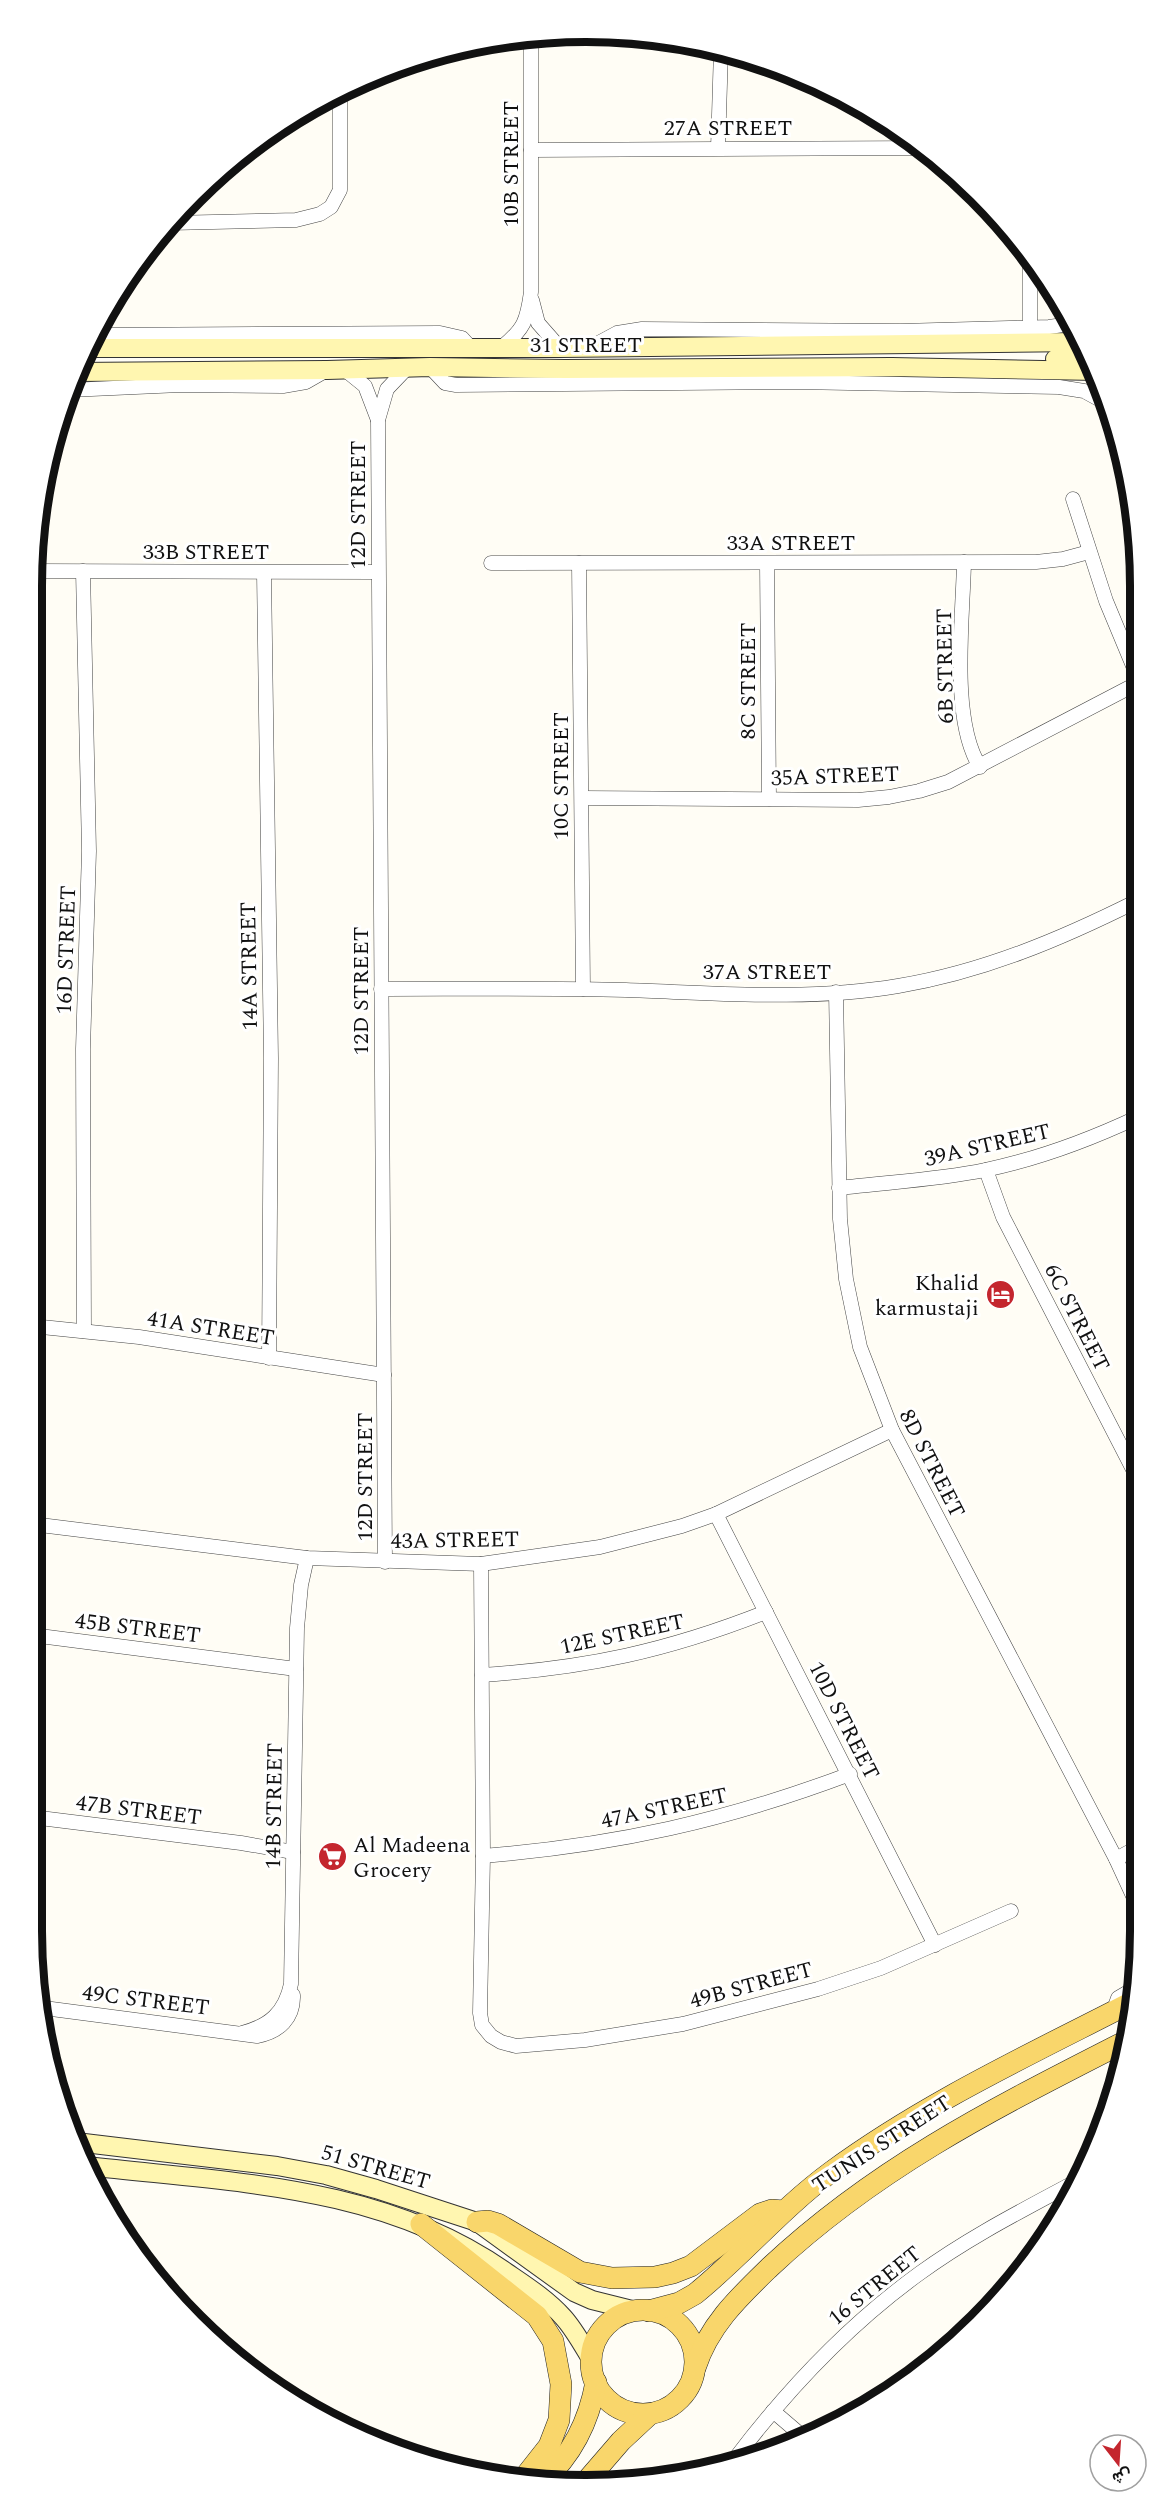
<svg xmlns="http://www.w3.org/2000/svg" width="1172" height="2517" font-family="Spectral,Vazirmatn,serif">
<rect width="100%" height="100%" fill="#fffdf5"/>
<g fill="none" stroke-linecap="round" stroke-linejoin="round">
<defs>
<g id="street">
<path d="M718,148L721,50"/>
<path d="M531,150L925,148"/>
<path d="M170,223L296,220L320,214L331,207L340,190V92"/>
<path d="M532,300L538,323L560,348"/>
<path d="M1030,327V256"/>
<path d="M95,335L440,333L462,338L471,348"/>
<path d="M502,347C524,329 527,321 531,292V37"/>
<path d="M591,347L617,333L642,329L901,331L1049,327L1070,324"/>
<path d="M430,367L445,383L456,385L797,382L1059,387L1084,391L1106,403"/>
<path d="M344,369L365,386L378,420"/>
<path d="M69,390L180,385L283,386L306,382L327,370"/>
<path d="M1073,499L1106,601L1136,673"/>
<path d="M964,562C963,618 950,720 980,767"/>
<path d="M491,563L1036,562L1063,559L1089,552"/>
<path d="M579,563L583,989"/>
<path d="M767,563L769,799"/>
<path d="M33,571L378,572"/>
<path d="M83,571L89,851L83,1049L84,1331"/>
<path d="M264,573L271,1058L269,1358"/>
<path d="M582,798L858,800L889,797L919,791L948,782L1136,684"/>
<path d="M381,989C463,989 545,988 626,990C716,993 809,1001 898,986C983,972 1061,939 1137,901"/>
<path d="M836,992L840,1219L846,1279L860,1347L892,1430L1116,1859L1140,1911"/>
<path d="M986,1170L1003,1217L1139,1481"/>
<path d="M839,1188C888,1182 937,1180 985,1170C1038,1159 1089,1140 1138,1117"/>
<path d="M32,1326L139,1337L384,1375"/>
<path d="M716,1514L935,1945"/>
<path d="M32,1524L307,1558L481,1564L600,1547L682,1526L716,1514L892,1430"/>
<path d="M385,1562L378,420L387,389L408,367"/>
<path d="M481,1564L483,1856L480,2013L482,2025L491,2036L501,2042L516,2046L585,2040L683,2024L818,1989L881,1968L1011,1911"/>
<path d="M32,1635L296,1669"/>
<path d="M482,1675C587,1668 667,1651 766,1612"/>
<path d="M32,1817L241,1843L293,1852"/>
<path d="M483,1856C616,1845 725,1821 850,1774"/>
<path d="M1116,1859L1140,1846"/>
<path d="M44,2008L257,2036C279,2032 294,2018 293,1995"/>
<path d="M1113,2012L1118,1998L1135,1988"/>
<path d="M242,2033C269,2026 285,2013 291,1984L297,1628L301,1585L307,1558"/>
<path d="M773,2411L801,2435"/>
<path d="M734,2460C787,2390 848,2325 920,2273C968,2238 1021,2211 1073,2183"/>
</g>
<g id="secondary">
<path d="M88,348H560L1080,342"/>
<path d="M1055,359L1089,358"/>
<path d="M75,372L327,370L430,367L565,369L892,367L1097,371"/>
<path d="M76,2142L277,2166L326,2175L376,2189L477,2222L574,2292L592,2300L636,2311"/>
<path d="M87,2166C232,2183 381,2184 506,2272C525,2285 547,2299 563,2317C574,2329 582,2344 591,2359"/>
</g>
<g id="primary">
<path d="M477,2222L488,2221L498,2224L580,2272L612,2278L655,2277L673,2273L691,2266L760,2214L772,2210L783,2211"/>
<path d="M421,2224L537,2316L553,2341L561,2384L559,2420L549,2446L523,2479"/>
<circle cx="643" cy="2362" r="52"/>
<path d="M649,2311L679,2303L695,2294C742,2256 782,2208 831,2172C925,2103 1031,2054 1134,2001"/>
<path d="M695,2368C709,2325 739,2297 770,2267C879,2165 999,2106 1130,2039"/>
<path d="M543,2481C572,2455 589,2421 596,2382"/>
<path d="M583,2485L621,2441L650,2414"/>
</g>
</defs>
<use href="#street" stroke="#444" stroke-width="15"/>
<use href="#secondary" stroke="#333" stroke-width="20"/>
<use href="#primary" stroke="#222" stroke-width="22"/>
<use href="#street" stroke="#fff" stroke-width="14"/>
<use href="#secondary" stroke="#fff6b0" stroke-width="18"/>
<use href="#primary" stroke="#f9d66b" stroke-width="21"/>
</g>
<defs>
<symbol id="hotel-disc" viewBox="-11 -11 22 22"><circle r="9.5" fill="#c4262e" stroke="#fff"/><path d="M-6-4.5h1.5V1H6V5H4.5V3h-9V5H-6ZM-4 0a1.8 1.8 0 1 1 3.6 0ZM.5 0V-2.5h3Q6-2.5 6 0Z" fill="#fff"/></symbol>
<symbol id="supermarket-disc" viewBox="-11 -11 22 22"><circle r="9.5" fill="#c4262e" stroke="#fff"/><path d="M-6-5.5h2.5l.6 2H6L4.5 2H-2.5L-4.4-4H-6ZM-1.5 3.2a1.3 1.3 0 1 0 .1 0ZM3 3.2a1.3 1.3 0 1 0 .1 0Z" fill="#fff"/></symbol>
</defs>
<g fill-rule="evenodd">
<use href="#hotel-disc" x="984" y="1278" width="33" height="33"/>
<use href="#supermarket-disc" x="316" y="1840" width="33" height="33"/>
</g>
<g text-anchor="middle" stroke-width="6" stroke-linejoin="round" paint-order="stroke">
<g font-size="22" fill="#111" stroke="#fff">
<text x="728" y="135">27A STREET</text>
<text transform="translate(510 164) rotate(-90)" y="8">10B STREET</text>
<text x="586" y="352">31 STREET</text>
<text transform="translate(357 505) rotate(-90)" y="8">12D STREET</text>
<text x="791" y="550">33A STREET</text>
<text x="206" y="559">33B STREET</text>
<text transform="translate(944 666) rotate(-91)" y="8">6B STREET</text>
<text transform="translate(747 681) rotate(-90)" y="8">8C STREET</text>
<text transform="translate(835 775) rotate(-2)" y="8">35A STREET</text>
<text transform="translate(560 776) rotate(-90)" y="8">10C STREET</text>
<text transform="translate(65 950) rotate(-88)" y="8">16D STREET</text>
<text transform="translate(248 966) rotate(-91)" y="8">14A STREET</text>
<text x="767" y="979">37A STREET</text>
<text transform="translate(360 991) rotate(-90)" y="8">12D STREET</text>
<text transform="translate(987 1144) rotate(-13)" y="8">39A STREET</text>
<text transform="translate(1078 1317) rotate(63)" y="8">6C STREET</text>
<text transform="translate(211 1327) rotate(9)" y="8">41A STREET</text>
<text transform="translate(933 1463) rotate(63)" y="8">8D STREET</text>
<text transform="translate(364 1477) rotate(-90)" y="8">12D STREET</text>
<text transform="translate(455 1539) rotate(-1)" y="8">43A STREET</text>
<text transform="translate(138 1627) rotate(7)" y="8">45B STREET</text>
<text transform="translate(622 1633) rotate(-12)" y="8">12E STREET</text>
<text transform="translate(845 1720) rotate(63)" y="8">10D STREET</text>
<text transform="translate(273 1806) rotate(-89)" y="8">14B STREET</text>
<text transform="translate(664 1807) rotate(-12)" y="8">47A STREET</text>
<text transform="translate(139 1809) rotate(7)" y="8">47B STREET</text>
<text transform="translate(751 1984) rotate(-15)" y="8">49B STREET</text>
<text transform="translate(146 1999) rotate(7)" y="8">49C STREET</text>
<text transform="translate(881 2143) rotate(-33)" y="8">TUNIS STREET</text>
<text transform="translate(376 2166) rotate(16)" y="8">51 STREET</text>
<text transform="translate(874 2285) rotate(-39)" y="8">16 STREET</text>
</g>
<g font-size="22" fill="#111" stroke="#fff" text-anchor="end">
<text x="979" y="1290">Khalid<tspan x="979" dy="25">karmustaji</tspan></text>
<text x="353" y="1852" text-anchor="start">Al Madeena<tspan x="353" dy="25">Grocery</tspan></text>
</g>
</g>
<path d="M0 0H1172V2517H0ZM586 42H586A544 544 0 0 1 1130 586V1931A544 544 0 0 1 586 2475H586A544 544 0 0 1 42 1931V586A544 544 0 0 1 586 42Z" fill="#fff" fill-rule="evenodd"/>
<path fill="none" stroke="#111" stroke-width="8" d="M586 42H586A544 544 0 0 1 1130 586V1931A544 544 0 0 1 586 2475H586A544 544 0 0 1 42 1931V586A544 544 0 0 1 586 42Z"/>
<g transform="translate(1118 2463) rotate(163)"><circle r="28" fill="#ffffff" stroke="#a0a0a0" stroke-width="1.5"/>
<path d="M0-4.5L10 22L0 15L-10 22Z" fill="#c4262e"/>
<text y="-9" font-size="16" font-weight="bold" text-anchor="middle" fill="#111111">ش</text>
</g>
</svg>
